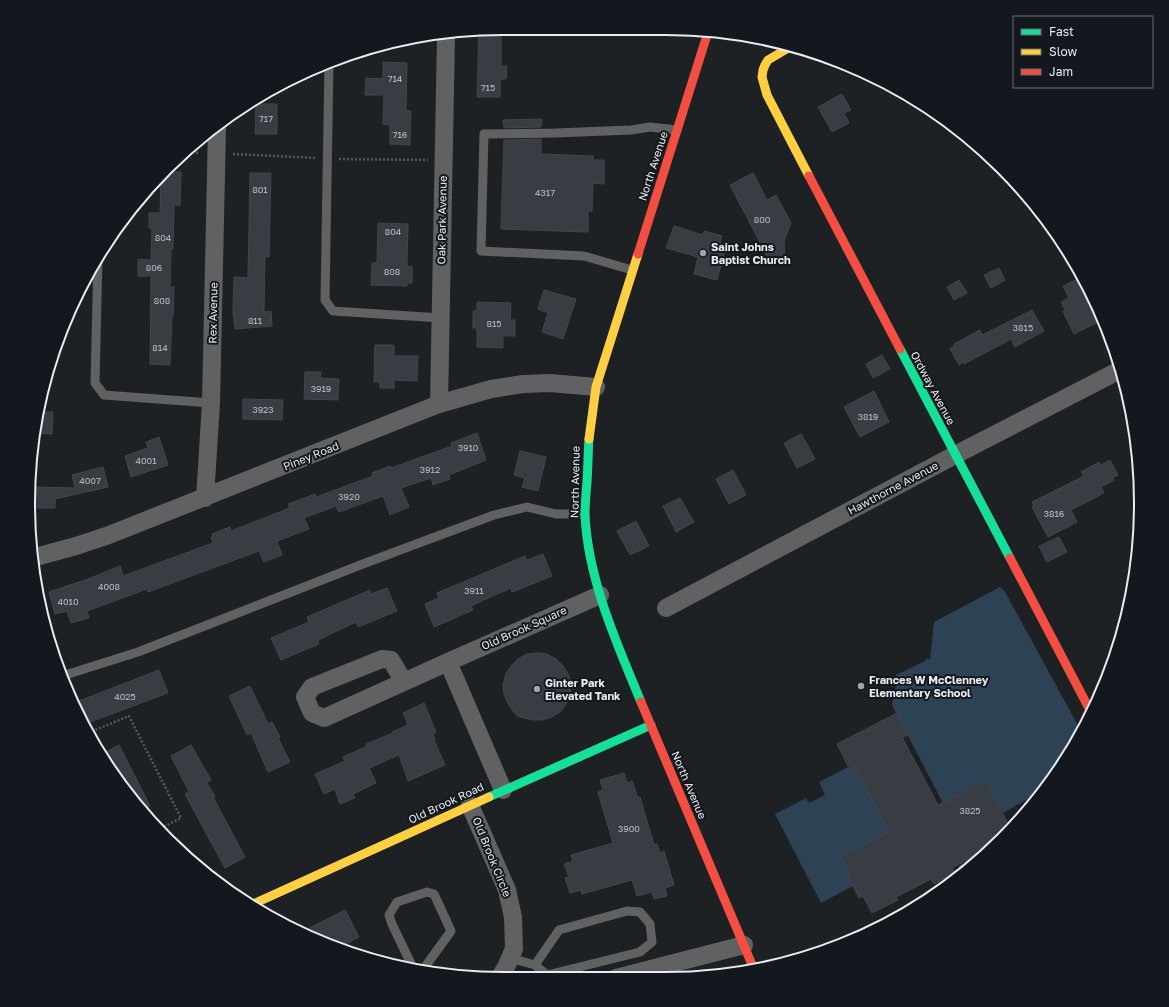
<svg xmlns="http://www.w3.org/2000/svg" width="1169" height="1007" font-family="'Golos Text',sans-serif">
<rect width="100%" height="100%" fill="#1e2124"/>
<g fill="#2d4255">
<path d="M1000,587L1004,590L1081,731L1044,790L1003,813L986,781L959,794L945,807L892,705L897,681L896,675L925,661L926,658L930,660L934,622Z"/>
<path d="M854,764L900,830L842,858L851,875L848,876L853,886L821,903L775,814L806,798L809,803L825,795L819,782Z"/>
</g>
<g fill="#373d43" stroke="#444649">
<path d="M501,28V66H507L506,79H500V97H477L479,31Z"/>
<path d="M383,62L407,63L406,111H411L410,145L390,144V125L383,124L384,95H365L366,78L383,79Z"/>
<path d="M842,94L851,110L844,113L849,123L832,132L818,107Z"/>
<path d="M256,104H277V134H255Z"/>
<path d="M542,119L541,127L504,128L503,120Z"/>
<path d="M541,139V154L593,156V160H604V184L593,183L592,211H588V232L501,229L504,140Z"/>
<path d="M168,172H181L180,205H174L173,249H171L170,287H174L173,316H172L170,365L150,364L151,276H138V259L151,260L152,228H149V213H160L161,179Z"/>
<path d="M250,173H271L269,257L265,256L264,312L271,311L272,326L235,329L233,311L234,277L248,278Z"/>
<path d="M753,173L767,200L776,195L791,223L784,241L785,261L770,262L730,185Z"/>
<path d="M378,223L408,224L407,264V267L412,266V283H407V286L371,285L372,263H377Z"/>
<path d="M674,226L703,235L704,231L722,236L719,247L725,249L717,280L694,274L698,257L666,248Z"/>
<path d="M999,268L1005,280L991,288L984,275Z"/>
<path d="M1080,278L1102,320L1074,334L1063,311L1065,310L1061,302L1069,298L1063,286Z"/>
<path d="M959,280L967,293L954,300L947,287Z"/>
<path d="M544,290L576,299L563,339L542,332L548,313L538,309Z"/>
<path d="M477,302L511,303L510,320H515V336H503V348L477,347V328H473V311H477Z"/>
<path d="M1032,310L1044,331L1015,347L1011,339L964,364L963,362L959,365L950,349L954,346V344L980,330L982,335Z"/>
<path d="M375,345H394V356H418L417,381L394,380V388H380V382H374Z"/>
<path d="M882,355L890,369L873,378L866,364Z"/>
<path d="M305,372H321L320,378L339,379L338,400L304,399Z"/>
<path d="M874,391L889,422L860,437L844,407Z"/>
<path d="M243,399L283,400L282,420L243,419Z"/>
<path d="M40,412H53L52,434L34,433Z"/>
<path d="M477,433L486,460L449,475L450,479L433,485L431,478L401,488L409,507L390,515L383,496L339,512L336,506L304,518L309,529L277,541L282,555L264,562L259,551L148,592L147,589L87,611L89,618L71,623L67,611L55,614L49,592L88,579L120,566L123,576L213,543L211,537L213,536L212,534L230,527L231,531L290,508L288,504L315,494L316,497L373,476L372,473L390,466L391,468L452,446L451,443Z"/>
<path d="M801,434L815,459L797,468L784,443Z"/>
<path d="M159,437L168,465L131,477L125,456L148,448L146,442Z"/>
<path d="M520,451L546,457L538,491L522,487L525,478L514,475Z"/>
<path d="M1110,460L1118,475L1112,478L1114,480L1101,487L1104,493L1071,510L1077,522L1048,537L1032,507L1034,506L1032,502L1084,476L1081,472L1099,462L1100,465Z"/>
<path d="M103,467L108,487L55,499V508H32V487L75,488L72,475Z"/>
<path d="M733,470L746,495L729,504L716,479Z"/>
<path d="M680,498L694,522L676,532L663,506Z"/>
<path d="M636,521L649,546L630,555L617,531Z"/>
<path d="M1059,537L1067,552L1047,562L1039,546Z"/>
<path d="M543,554L552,576L512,592L511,588L486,599L471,606L473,610L434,627L425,604L439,598L437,593L525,556L527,560Z"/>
<path d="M387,588L397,611L358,627L356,622L318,640L319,644L281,660L271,638L309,622L307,617L370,590L371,594Z"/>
<path d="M537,653L547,654L556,659L563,666L568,674L571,684L570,694L566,704L560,712L552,717L542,720H532L517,716L508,704L504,694L503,684L506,674L511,666L518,659L527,654Z"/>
<path d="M159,670L168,693L90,722L88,718L82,720L74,703Z"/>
<path d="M250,686L268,724L272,722L280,737L278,738L290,762L268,772L251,733L247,735L229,696Z"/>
<path d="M424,703L436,732L433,734L435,739L434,740L445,765L408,781L399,755L369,768L376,783L353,794L355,798L340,804L335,789L324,794L315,774L345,761L343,757L367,746L366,744L393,733L392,732L408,725L403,713Z"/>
<path d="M897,713L908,735L902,737L938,805L986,781L1010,828L992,847L952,868L955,873L934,884L931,879L896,897L898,900L872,913L863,896L859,898L848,876L851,875L841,857L889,832L853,764L848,766L837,744Z"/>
<path d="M119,745L150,806L144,810L102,754Z"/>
<path d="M191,745L211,780L207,783L215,796L213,797L245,857L225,868L185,794L189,792L171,756Z"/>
<path d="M624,773L627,783L632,781L638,798L640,797L654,845L657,844L660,853L664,851L674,885L665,888L667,896L654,899L652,892L637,896L632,880L582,894L581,890L570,893L565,878L569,877L564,864L573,861L571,855L613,843L598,792L603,790L600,780Z"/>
<path d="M345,910L359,937L339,948L322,943L302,932Z"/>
</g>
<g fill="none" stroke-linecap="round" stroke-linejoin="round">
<g stroke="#55585a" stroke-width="2.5" stroke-dasharray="2 2" stroke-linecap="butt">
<path d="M184,152L200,153"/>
<path d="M233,154L316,158"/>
<path d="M339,159L428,160"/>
<path d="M88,733L129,716L181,818L159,829"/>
</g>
<g stroke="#5f6162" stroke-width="9">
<path d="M329,63L325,300L333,311L441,318"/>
<path d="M98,257L95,383L104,395L211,403"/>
<path d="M632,270L584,256L481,251L484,134L555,133L631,130L650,127L677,130"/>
<path d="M62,676L138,652L368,562L494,515L527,507L556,514H585"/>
<path d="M963,869L964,872"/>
<path d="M510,958L535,965L547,975L640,952L652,942L650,924L640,912L627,911L559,930L535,965"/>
<path d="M414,970L392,924L389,915L397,902L427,892L434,894L451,931L422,971"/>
</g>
<g stroke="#5f6162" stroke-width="18">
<path d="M439,404L446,36"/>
<path d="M205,498L211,403L217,128"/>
<path d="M32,558L76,546L109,535L439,404L491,389L523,384L550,383L596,387"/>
<path d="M666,608L955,455L1120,370"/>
<path d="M448,662L503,790"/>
<path d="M404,682L391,660L382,659L312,687L305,697L312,713L324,718L448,662L600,595"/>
<path d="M470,805L507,890L513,917L514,949L506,967L499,979"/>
<path d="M616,978L744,945"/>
</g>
<g stroke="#16e098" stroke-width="9">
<path d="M900,349L1010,558"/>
<path d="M589,439C588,453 588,467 587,482C586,493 585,504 585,515C588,580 617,644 641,702"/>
<path d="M489,797L651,725"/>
</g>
<g stroke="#ffcf43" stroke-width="9">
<path d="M790,47L768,60L765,65L763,70L762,77L767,95L809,176"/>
<path d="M589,439L596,387L638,254"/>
<path d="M251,905L489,797"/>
</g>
<g stroke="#f24e42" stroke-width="9">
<path d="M809,176L900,349"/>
<path d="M638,254L708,32"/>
<path d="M1010,558L1092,714"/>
<path d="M641,702L753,967"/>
</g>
</g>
<g fill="#a1a4a8" stroke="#12181d" stroke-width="1.5">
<circle cx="703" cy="253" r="4"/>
<circle cx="861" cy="686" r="4"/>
<circle cx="537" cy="689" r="4"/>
</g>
<g text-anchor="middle" stroke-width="4" stroke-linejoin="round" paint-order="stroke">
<g font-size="9" fill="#bcc0c4">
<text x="395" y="82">714</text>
<text x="488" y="91">715</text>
<text x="266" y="122">717</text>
<text x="400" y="138">716</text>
<text x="260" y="193">801</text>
<text x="545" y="196">4317</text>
<text x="762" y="223">800</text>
<text x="393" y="235">804</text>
<text x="163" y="241">804</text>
<text x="154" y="271">806</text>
<text x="392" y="275">808</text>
<text x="162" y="304">808</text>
<text x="255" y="324">811</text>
<text x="494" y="327">815</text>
<text x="1023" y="331">3815</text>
<text x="160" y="351">814</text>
<text x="321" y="392">3919</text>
<text x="263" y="413">3923</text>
<text x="868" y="420">3819</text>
<text x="468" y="451">3910</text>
<text x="146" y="464">4001</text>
<text x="430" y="473">3912</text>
<text x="90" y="484">4007</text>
<text x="349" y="500">3920</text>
<text x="1054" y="517">3816</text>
<text x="109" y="590">4008</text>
<text x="474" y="594">3911</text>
<text x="68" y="605">4010</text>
<text x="125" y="700">4025</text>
<text x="970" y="814">3825</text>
<text x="629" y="832">3900</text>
</g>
<g font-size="11" fill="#e8ebef" stroke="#12181d">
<text transform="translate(653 166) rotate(-72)" y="4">North Avenue</text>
<text transform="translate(442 220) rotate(-89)" y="4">Oak Park Avenue</text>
<text transform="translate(213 313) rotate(-89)" y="4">Rex Avenue</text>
<text transform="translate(933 388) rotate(62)" y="4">Ordway Avenue</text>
<text transform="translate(311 456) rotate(-22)" y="4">Piney Road</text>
<text transform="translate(575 482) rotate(-89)" y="4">North Avenue</text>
<text transform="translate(893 488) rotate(-28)" y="4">Hawthorne Avenue</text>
<text transform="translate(524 628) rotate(-24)" y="4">Old Brook Square</text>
<text transform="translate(689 785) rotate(67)" y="4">North Avenue</text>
<text transform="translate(446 803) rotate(-25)" y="4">Old Brook Road</text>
<text transform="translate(492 857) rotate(68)" y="4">Old Brook Circle</text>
</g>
<g font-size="11" font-weight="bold" fill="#e8ebef" stroke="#12181d" text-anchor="start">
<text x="711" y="251">Saint Johns<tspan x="711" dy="13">Baptist Church</tspan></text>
<text x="869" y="684">Frances W McClenney<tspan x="869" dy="13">Elementary School</tspan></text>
<text x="545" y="687">Ginter Park<tspan x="545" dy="13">Elevated Tank</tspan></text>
</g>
</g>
<path d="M0 0H1169V1007H0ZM503 35H666A468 468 0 0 1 1134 503V504A468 468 0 0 1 666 972H503A468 468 0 0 1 35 504V503A468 468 0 0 1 503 35Z" fill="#12181d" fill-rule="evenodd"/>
<path fill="none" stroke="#e8ebef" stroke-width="2" d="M503 35H666A468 468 0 0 1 1134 503V504A468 468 0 0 1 666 972H503A468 468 0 0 1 35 504V503A468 468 0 0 1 503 35Z"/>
<rect x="1013" y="16" width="140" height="72" fill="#12181d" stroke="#686c71"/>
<rect x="1021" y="29" width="20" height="6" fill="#16e098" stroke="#686c71"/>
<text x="1049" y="36" font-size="12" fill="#e8ebef">Fast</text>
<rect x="1021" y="49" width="20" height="6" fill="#ffcf43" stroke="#686c71"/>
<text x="1049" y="56" font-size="12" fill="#e8ebef">Slow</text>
<rect x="1021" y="69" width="20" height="6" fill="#f24e42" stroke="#686c71"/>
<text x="1049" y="76" font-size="12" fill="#e8ebef">Jam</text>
</svg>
